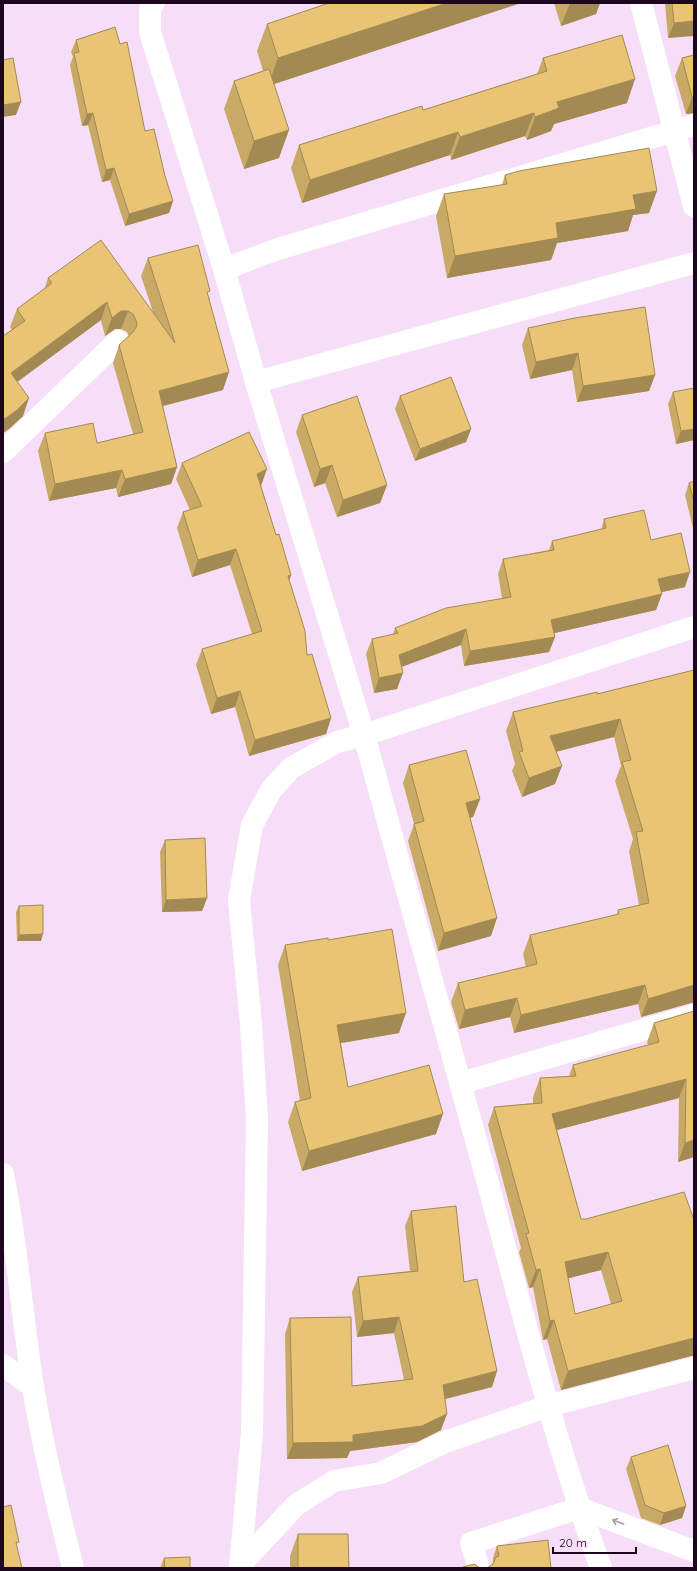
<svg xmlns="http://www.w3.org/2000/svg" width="697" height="1571" font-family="Quicksand,sans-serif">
<rect width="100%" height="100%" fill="#f7def8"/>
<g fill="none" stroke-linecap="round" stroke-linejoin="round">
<g stroke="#fff" stroke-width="22">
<path d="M154,3L150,9V32L224,269"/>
<path d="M641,3L694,206"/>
<path d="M256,382L694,263"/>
<path d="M3,452L118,341"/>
<path d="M364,735L256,382L224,269L278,249L694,125"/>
<path d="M461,1083L694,1015"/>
<path d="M3,1174C17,1244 22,1316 33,1387C43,1448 58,1508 73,1568"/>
<path d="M3,1365L33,1387"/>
<path d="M241,1564L296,1505L334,1481L381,1473L445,1442L548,1406L694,1368"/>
<path d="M479,1568L471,1543L579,1508L694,1551"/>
</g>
<path stroke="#fff" stroke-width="22" d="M364,735C405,883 447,1031 487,1180C522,1310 554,1441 601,1568"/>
<path stroke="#fff" stroke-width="22" d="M240,1568L252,1433L257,1119L251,1024L239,900L252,825L271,790L291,768L337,742L364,735L694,627"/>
</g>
<g fill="#c8a965" fill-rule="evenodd">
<path d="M521,3L274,84L279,158L244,169L224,109L234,81L263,71L257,51L267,24Z"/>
<path d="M554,3H600L596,14L561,26Z"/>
<path d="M665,3H694L668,38Z"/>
<path d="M76,40L145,131L165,176L173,201L169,213L125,226L110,180L102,182L88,125L82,126L70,65L73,57L71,52Z"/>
<path d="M694,55V113L686,114L675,76L682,58Z"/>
<path d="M543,58L627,103L554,124L551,131L527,140L525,136L451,160L450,155L302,203L291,168L299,145L423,110L537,74Z"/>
<path d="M505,175L649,213L633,215L628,231L557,243L551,260L447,278L436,216L444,194L502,185Z"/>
<path d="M148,258L209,296L223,390L162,406L177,467L171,484L118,497L116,488L49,501L38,451L45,433L97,443L133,434L113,363L119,345L129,336L127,332L121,329H115L105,336L101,320L17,382L23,416L9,429L12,330L10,327L17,309L44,290L48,278L153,312L141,276Z"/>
<path d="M528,328L655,375L649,391L577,402L572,370L530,379L522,345Z"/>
<path d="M694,388V440L676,444L668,404L673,392Z"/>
<path d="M400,396L471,429L466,442L415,461L395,409Z"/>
<path d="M302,415L387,485L380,503L337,517L325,483L314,487L296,432Z"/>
<path d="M182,463L261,486L276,535L291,575L289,581L307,655L331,718L326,734L249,756L235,707L211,714L196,665L202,649L252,634L230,565L192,577L177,528L183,512L190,510L176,479Z"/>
<path d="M694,481V532L685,495L689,483Z"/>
<path d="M604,519L651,540L685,587L662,592L656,610L554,633L555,637L549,652L464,666L461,645L401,667L397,689L374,693L366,654L372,639L393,634L395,628L502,598L498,574L503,559L549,550L552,541L601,530Z"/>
<path d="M694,670V1003H691L641,1017L638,1004L514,1033L510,1017L459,1029L451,1002L458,983L526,967L523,954L530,935L617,915L618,910L639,905L629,851L633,839L615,781L621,766L614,737L556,751L555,784L522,797L512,771L515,764L506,731L513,712L597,694Z"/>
<path d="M409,765L480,799L473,817L470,818L491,936L438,951L408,841L414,824L403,783Z"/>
<path d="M165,840L207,898L202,911L162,912L160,852Z"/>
<path d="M19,906L41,941H17L16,912Z"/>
<path d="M328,940L399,1033L341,1043L348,1087L436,1134L302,1171L288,1122L295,1102L300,1101L278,965L285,945Z"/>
<path d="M694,1011V1157L678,1162L679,1098L557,1130L581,1219L694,1220V1356H691L561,1390L547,1339L543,1340L533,1287L529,1288L519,1252L521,1248L488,1125L494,1107L533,1103V1097L540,1078L569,1076L573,1065L648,1045L647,1042L654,1023ZM601,1270L611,1304L575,1314L568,1278Z"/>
<path d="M411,1211L464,1282L497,1371L492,1387L445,1399L441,1430L417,1442L350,1451L347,1458L287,1459L285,1334L290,1318L352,1386L404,1380L394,1333L357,1337L352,1292L358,1277L410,1271L405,1226Z"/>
<path d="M631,1457L686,1506L682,1518L660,1525L641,1518L626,1469Z"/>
<path d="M298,1534L349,1568H290V1556Z"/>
<path d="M497,1546L551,1568H480H487L493,1564V1558Z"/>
<path d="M164,1558L190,1568H160Z"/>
</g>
<g fill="#a38952">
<path d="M447,3H521L268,86L278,58Z"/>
<path d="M570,3H600L596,14L561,26Z"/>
<path d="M694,21V36L668,38L674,23Z"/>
<path d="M635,79L627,103L554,124L551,131L527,140L535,117L557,102Z"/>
<path d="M692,97H694V113L686,114Z"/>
<path d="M21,102L16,115L3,117V105Z"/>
<path d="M93,113L88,125L82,126L87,114Z"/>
<path d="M534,113L525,136L451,160L460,137Z"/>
<path d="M289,130L279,158L244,169L254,141Z"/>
<path d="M458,132L450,155L302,203L310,180Z"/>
<path d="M114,168L110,180L102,182L106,170Z"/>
<path d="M657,191L649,213L633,215L628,231L557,243L551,260L447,278L455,256L556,223L633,195Z"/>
<path d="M173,201L169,213L125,226L129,214Z"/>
<path d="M107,302L101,320L5,391L11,373Z"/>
<path d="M121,311H128L121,329H115L105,336L112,318Z"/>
<path d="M578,353L572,370L530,379L536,362Z"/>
<path d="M229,372L223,390L152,409L159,391Z"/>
<path d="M655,375L649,391L577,402L583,386Z"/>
<path d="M29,398L23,416L9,429L3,433V420Z"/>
<path d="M471,429L466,442L415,461L420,449Z"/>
<path d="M694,429V440L676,444L681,431Z"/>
<path d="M332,465L325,483L314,487L320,469Z"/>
<path d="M177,467L171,484L118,497L125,479Z"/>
<path d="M267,469L261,486L257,474Z"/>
<path d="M122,470L116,488L49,501L55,484Z"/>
<path d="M387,485L380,503L337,517L343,500Z"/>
<path d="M236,549L230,565L192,577L198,560Z"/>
<path d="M690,572L685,587L653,594L658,579Z"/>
<path d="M291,575L285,592L288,576Z"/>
<path d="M662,594L656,610L546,635L551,620Z"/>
<path d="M466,629L461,645L393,670L399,655Z"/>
<path d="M555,637L549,652L464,666L470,651Z"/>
<path d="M403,673L397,689L374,693L379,678Z"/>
<path d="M240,691L235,707L211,714L217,698Z"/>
<path d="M331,718L326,734L249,756L255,740Z"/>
<path d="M620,719L614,737L544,755L550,736Z"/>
<path d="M562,766L555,784L522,797L529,778Z"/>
<path d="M480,799L473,817L459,821L466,803Z"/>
<path d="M207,898L202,911L162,912L166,900Z"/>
<path d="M497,918L491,936L438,951L444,933Z"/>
<path d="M43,934L41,941H17L19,935Z"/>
<path d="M645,985L638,1004L514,1033L521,1015Z"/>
<path d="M694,985V1003H691L641,1017L648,999Z"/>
<path d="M517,998L510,1017L459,1029L465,1010Z"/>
<path d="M406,1013L399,1033L330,1045L337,1025Z"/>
<path d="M686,1079L679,1098L545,1133L552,1114Z"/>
<path d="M443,1114L436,1134L302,1171L309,1151Z"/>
<path d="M694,1140V1157L678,1162L685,1143Z"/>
<path d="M608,1252L601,1270L558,1281L565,1262Z"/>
<path d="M540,1269L533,1287L529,1288L536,1270Z"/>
<path d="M399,1317L394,1333L357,1337L363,1321Z"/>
<path d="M554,1320L547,1339L543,1340L550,1321Z"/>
<path d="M694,1338V1356H691L561,1390L568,1371Z"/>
<path d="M497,1371L492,1387L437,1401L443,1385Z"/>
<path d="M447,1414L441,1430L417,1442L350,1451L347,1458L287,1459L293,1443L353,1435Z"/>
<path d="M686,1506L682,1518L660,1525L664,1513Z"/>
</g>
<g fill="#e9c475" stroke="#a38952" fill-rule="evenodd">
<path d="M329,3H447L278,58L267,24Z"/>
<path d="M672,3H694V21L674,23Z"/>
<path d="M115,27L120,44L127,42L145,131L154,129L165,176L173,201L129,214L114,168L106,170L93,113L87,114L74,53L79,52L76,40Z"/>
<path d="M622,35L635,79L557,102L559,108L535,117L534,113L460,137L458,132L310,180L299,145L422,106L423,110L547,71L543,58Z"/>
<path d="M694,55V97H692L682,58Z"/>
<path d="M13,58L21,102L3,105V60Z"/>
<path d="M269,69L289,130L254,141L234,81Z"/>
<path d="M649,148L657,191L633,195L636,209L556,223L558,238L455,256L444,194L507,184L505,175L519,171Z"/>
<path d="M101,240L175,343L148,258L198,245L210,291L207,292L229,372L159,391L177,467L125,479L122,470L55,484L45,433L93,423L97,443L143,432L119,345L133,332L137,326L136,320L133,314L128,311H121L112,318L107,302L11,373L29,398L16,411L3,420V336L25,321L17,309L52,283L48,278Z"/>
<path d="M645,307L655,375L583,386L578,353L536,362L528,328L575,318Z"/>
<path d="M451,377L471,429L420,449L400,396Z"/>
<path d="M694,388V429L681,431L673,392Z"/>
<path d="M357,396L387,485L343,500L332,465L320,469L302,415Z"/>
<path d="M249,432L267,469L257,474L276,535L279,534L291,575L288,576L305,631L307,655L312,654L331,718L255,740L240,691L217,698L202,649L262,631L236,549L198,560L183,512L202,506L182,463Z"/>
<path d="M694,481V502L689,483Z"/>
<path d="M644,510L651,540L681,533L690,572L658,579L662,594L551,620L555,637L470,651L466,629L399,655L403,673L379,678L372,639L398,633L395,628L446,608L511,597L503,559L554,550L552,541L606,528L604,519Z"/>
<path d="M694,670V985L648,999L645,985L521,1015L517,998L465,1010L458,983L537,964L530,935L619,914L618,910L649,903L636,832L643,831L622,762L631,760L620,719L550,736L562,766L529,778L519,752L523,751L513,712L597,692V694Z"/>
<path d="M466,750L480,799L466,803L497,918L444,933L414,824L424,821L409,765Z"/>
<path d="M205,838L207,898L166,900L165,840Z"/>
<path d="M43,905V934L19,935V906Z"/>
<path d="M392,929L406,1013L337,1025L348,1087L429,1065L443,1114L309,1151L295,1102L311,1098L285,945L328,938V940Z"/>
<path d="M694,1011V1140L685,1143L686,1079L552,1114L581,1219H586L684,1192L694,1220V1338L568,1371L554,1320L550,1321L540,1269L536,1270L526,1234L529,1233L494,1107L542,1103L540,1078L576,1076L573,1065L659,1042L654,1023ZM608,1252L622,1301L575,1314L565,1262Z"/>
<path d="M456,1206L464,1282L477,1279L497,1371L443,1385L447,1414L422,1426L353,1435V1442L293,1443L290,1318L351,1317L352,1386L413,1379L399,1317L363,1321L358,1277L418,1271L411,1211Z"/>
<path d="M668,1445L686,1506L664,1513L645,1505L631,1457Z"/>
<path d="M11,1505L19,1542L16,1543L22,1568H3V1507Z"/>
<path d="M298,1534H348L349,1568H298Z"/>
<path d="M548,1540L551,1568H460L474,1564L480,1568H487L493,1564L496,1557L499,1556L497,1546Z"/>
<path d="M190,1557V1568H165L164,1558Z"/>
</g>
<defs><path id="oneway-shaft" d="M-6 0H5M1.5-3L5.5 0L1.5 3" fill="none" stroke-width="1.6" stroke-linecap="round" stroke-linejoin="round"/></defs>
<use stroke="#a59ca5" href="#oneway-shaft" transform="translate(618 1522) rotate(-160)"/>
<rect width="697" height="1571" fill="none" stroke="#1d071e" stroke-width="8"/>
<path d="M553 1547v6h83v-6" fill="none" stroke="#1d071e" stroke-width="2"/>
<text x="559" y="1547" font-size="12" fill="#1d071e" stroke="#f7def8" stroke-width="3" paint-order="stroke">20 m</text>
</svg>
